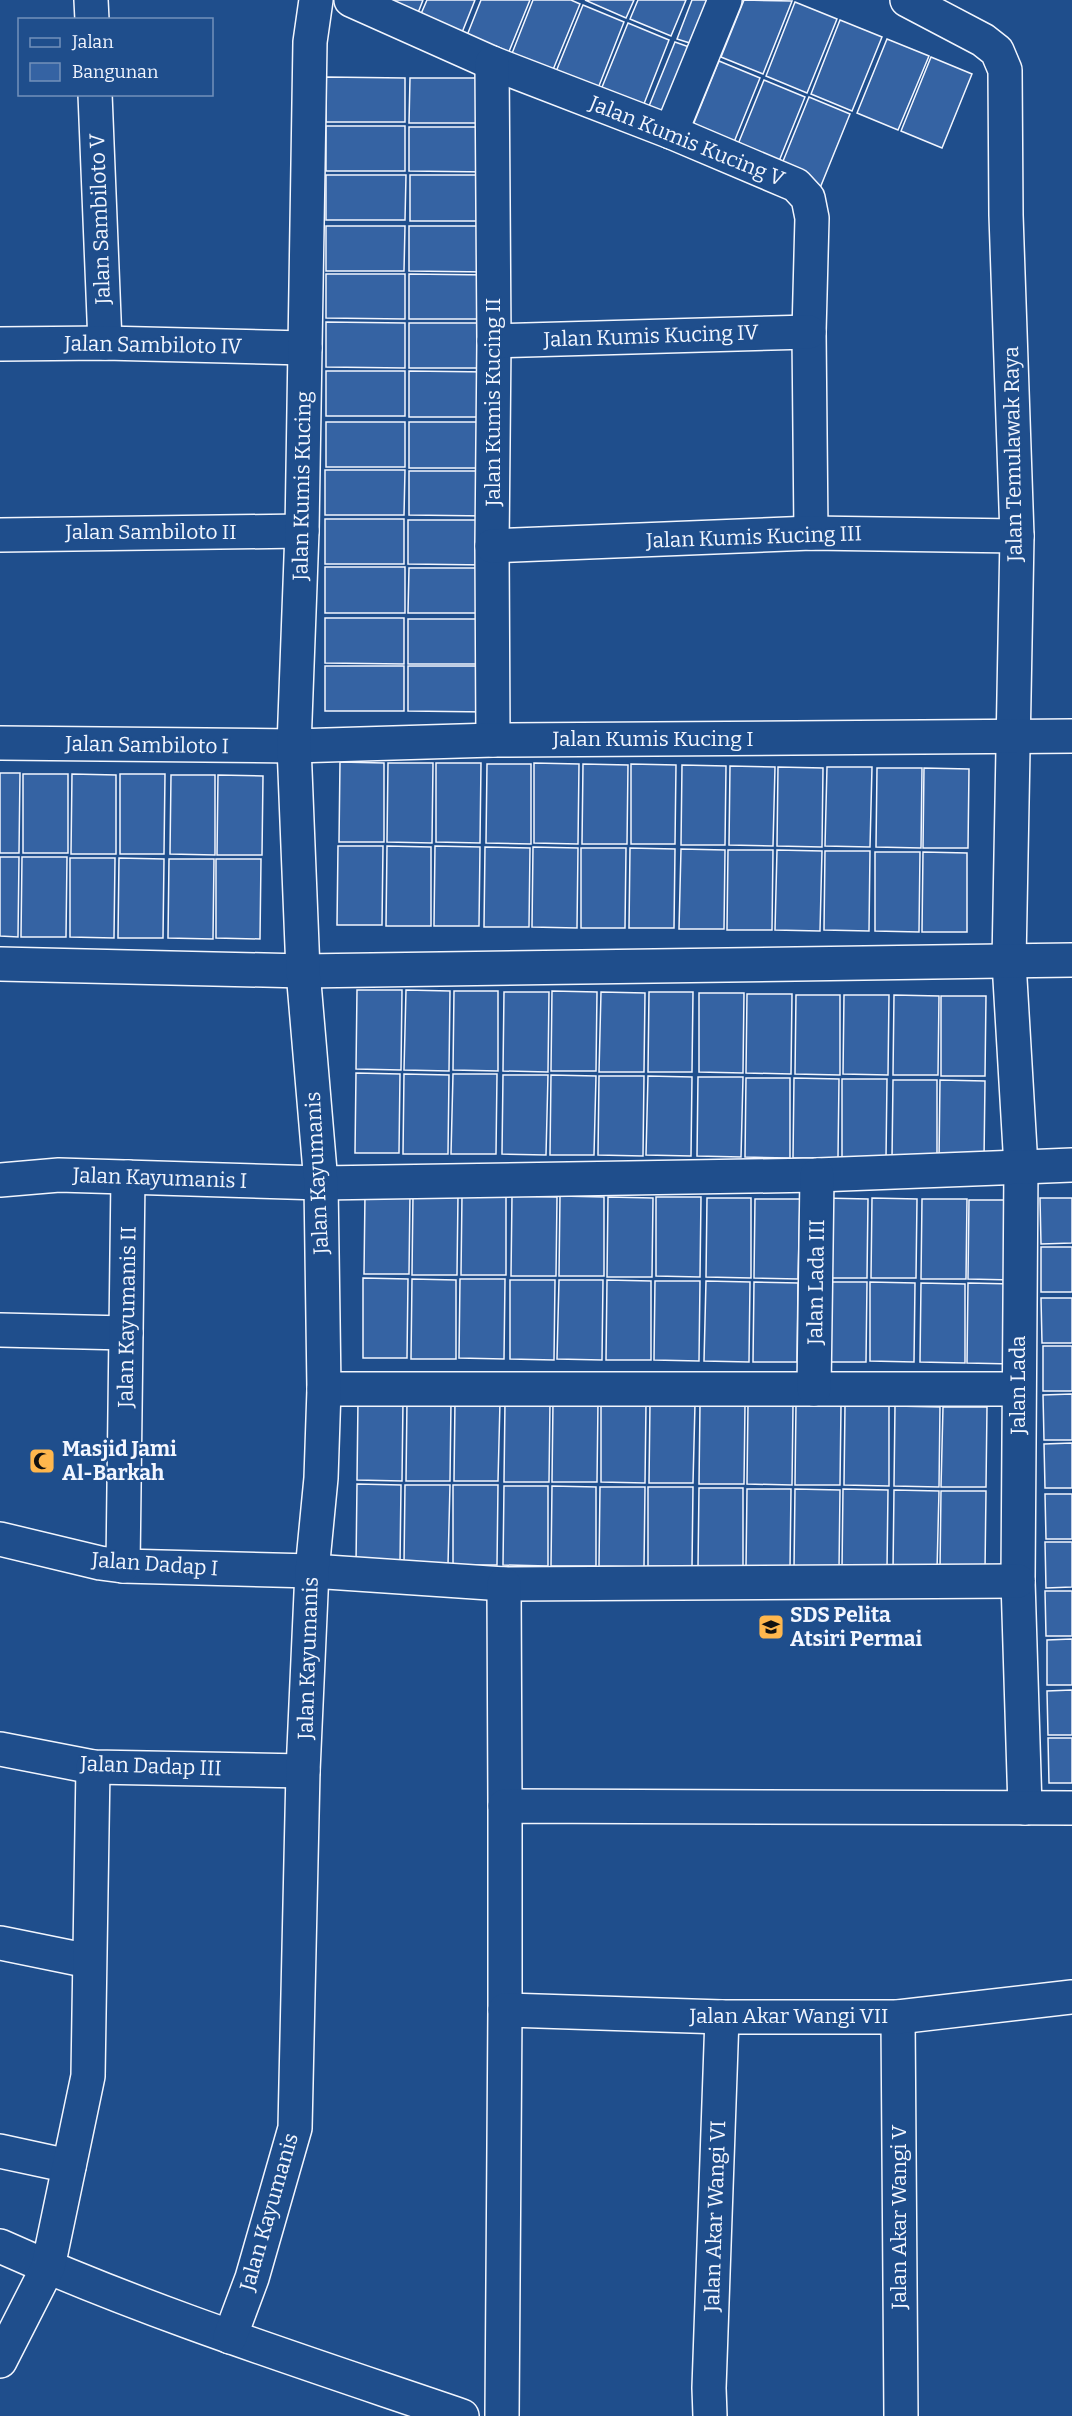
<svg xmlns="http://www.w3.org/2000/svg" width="1072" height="2416" font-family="Bitter,serif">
<rect width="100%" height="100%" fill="#1f4e8c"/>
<g fill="#3563a3" stroke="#f2f6ff" stroke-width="1.5">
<path d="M375,0H423L414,23Z"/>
<path d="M427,0H475L459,40L417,23Z"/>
<path d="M481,0H530L506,59L464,43Z"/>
<path d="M533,0H571L580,4L550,77L509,61Z"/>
<path d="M585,0H634L626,18Z"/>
<path d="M638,0H686L671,36L630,19Z"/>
<path d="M692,0H711L693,44L677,39Z"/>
<path d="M744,0L792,1L763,74L721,57Z"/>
<path d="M795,2L837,19L807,93L766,76Z"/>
<path d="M583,5L624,22L595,96L553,79Z"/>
<path d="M840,20L882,37L852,111L811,94Z"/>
<path d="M628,23L669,40L640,114L598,97Z"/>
<path d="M887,39L929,56L898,130L857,113Z"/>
<path d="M675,42L692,48L665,122L645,116Z"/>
<path d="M931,57L972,74L942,148L901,131Z"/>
<path d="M719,61L760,78L730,152L689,135Z"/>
<path d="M326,77L405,78V122H326Z"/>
<path d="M410,78H488V123H409Z"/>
<path d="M764,80L805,97L775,171L734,154Z"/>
<path d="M809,97L850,114L820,188L779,171Z"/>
<rect x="326" y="126" width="79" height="45"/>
<path d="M409,127H488V172L409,171Z"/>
<path d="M326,175H406L405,220H326Z"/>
<rect x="410" y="175" width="78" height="46"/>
<path d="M326,226H405L404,271H326Z"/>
<path d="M409,226H488V272L409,271Z"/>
<path d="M326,274H405V319L326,318Z"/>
<path d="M409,274L489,275L488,319H409Z"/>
<path d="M326,322L405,323V368L326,367Z"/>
<rect x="409" y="323" width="79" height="45"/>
<rect x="326" y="371" width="79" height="45"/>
<path d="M409,371L489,372L488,417H409Z"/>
<rect x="326" y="422" width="79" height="45"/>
<rect x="409" y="422" width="79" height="46"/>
<path d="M325,470H405L404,515H325Z"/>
<path d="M409,471H488L487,516L409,515Z"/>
<rect x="325" y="519" width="79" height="45"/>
<path d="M408,520H487V565L408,564Z"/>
<rect x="325" y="567" width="80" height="46"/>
<path d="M409,568H488L487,613H408Z"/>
<path d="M325,618H404V664L325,663Z"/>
<rect x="408" y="619" width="79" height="45"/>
<rect x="325" y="666" width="79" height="45"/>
<path d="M408,666H487V712L408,711Z"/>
<path d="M340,762L384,763V842H339Z"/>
<path d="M388,763H433L432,843L387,842Z"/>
<path d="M436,763H481L480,843L436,842Z"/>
<path d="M534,763L579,764L578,844L534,843Z"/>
<path d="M487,764H531V844L486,843Z"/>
<path d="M583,764L628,765L627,844H582Z"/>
<path d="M631,764L676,765L675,844H631Z"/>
<path d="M682,765L726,766L725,845H681Z"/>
<path d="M730,766L775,767L773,846L729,845Z"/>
<path d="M778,767L823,768L822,847L777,846Z"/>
<path d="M827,767H872L870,847L825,846Z"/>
<path d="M877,768H922L921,848L876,847Z"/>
<path d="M924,768L969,769L968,848H923Z"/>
<path d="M0,773H20L19,853H0Z"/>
<rect x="23" y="774" width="45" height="79"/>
<path d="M72,774L116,775V854H71Z"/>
<path d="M120,774H165L164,854H120Z"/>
<path d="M171,775H215V855L170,854Z"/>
<path d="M218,775L263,776L262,855H217Z"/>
<path d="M338,846H383L382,925H337Z"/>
<path d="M387,846L431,847V926H386Z"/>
<path d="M435,846L480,847L479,926H434Z"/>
<path d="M485,847L530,848L529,927H484Z"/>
<path d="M533,847L578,848L577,928L532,927Z"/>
<path d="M581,848H626L625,928H581Z"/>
<path d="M630,848L675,849L674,928H629Z"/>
<path d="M681,849L725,850L724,929H679Z"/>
<path d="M728,850H773L772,930H727Z"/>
<path d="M777,850L822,851L820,931L775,930Z"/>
<path d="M825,851H870L869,931L824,930Z"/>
<path d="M875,852H920L919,932L875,931Z"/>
<path d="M923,852L967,853V932H922Z"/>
<path d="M0,857H19L18,937L0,936Z"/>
<path d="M22,857H67L66,937H21Z"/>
<path d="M70,858H115L114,938L70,937Z"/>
<path d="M119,858L164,859L163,938H118Z"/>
<path d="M169,859H214L213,939L168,938Z"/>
<path d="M216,859H261L260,939L216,938Z"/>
<path d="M357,990H402L401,1070L356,1069Z"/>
<path d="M406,990L450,991L449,1071L404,1070Z"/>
<path d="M454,991H498V1071L453,1070Z"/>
<path d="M552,991L597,992L596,1071H551Z"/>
<path d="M504,992H549L548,1072L503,1071Z"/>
<path d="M601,992L645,993L644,1072H599Z"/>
<path d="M649,992H693L692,1072H648Z"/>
<path d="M699,993H744L743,1073L699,1072Z"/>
<path d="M747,994H792L791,1074L746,1073Z"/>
<path d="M796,995H840V1075L795,1074Z"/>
<path d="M844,995H889L888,1075L843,1074Z"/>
<path d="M894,995L939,996L938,1075H893Z"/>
<path d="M941,996H986L985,1076H941Z"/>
<path d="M356,1073L400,1074L399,1153H355Z"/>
<path d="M404,1074L449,1075L448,1154H403Z"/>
<path d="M453,1074H497L496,1154H451Z"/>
<path d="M503,1075H548L546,1155L502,1154Z"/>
<path d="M551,1075L596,1076L594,1155H550Z"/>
<path d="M599,1076H644L643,1156L598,1155Z"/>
<path d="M648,1076L692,1077L691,1156L646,1155Z"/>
<path d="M698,1077H743L741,1157L697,1156Z"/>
<path d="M746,1078H790V1158L745,1157Z"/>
<path d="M794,1078L839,1079L838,1158H793Z"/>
<path d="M842,1079H887L886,1159L842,1158Z"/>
<path d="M893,1080H937V1160L892,1159Z"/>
<path d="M940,1080L985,1081L984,1160H939Z"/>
<path d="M365,1194L410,1195L409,1274H364Z"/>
<path d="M413,1195H458L457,1275H412Z"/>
<path d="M462,1195L506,1196V1275H461Z"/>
<path d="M512,1196L557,1197L556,1276H511Z"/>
<path d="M560,1196L604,1197V1276H559Z"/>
<path d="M608,1197L653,1198L652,1277H607Z"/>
<path d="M656,1197H701L700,1277L656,1276Z"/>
<path d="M707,1198H751V1278L706,1277Z"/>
<path d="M823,1198L868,1199L867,1278H823Z"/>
<path d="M872,1198L917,1199L916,1278H871Z"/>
<path d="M1040,1198H1072V1243L1041,1244Z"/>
<path d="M755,1199H800L798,1279L754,1278Z"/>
<path d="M922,1199H967L966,1279H921Z"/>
<path d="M969,1200H1014L1013,1280L968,1279Z"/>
<rect x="1041" y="1247" width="31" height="45"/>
<path d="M363,1278L408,1279L407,1358H363Z"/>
<path d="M412,1279L456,1280V1359H411Z"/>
<path d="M460,1279H505L504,1359L459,1358Z"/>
<path d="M510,1280H555L554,1360L510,1359Z"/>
<path d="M559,1280H603L602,1360L557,1359Z"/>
<path d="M607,1280L651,1281V1360H606Z"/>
<path d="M655,1281H700L699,1361L654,1360Z"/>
<path d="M706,1281L750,1282L749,1362L704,1361Z"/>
<path d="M754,1282L798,1283L797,1362H753Z"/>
<path d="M822,1282H867L866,1362H821Z"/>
<path d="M870,1282L915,1283L914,1362L870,1361Z"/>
<path d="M921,1283L965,1284V1363L920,1362Z"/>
<path d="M968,1283L1013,1284L1012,1364L967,1363Z"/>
<path d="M1041,1298H1072V1343H1042Z"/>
<rect x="1043" y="1346" width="29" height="45"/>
<path d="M1072,1394V1440H1044L1043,1395Z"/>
<path d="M358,1401H403L402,1481L357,1480Z"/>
<path d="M407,1401L451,1402L450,1481H406Z"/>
<path d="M455,1401L500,1402L498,1481H454Z"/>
<path d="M505,1402L550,1403L549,1482H504Z"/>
<path d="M553,1402H598L597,1482H552Z"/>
<path d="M601,1403H646L645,1483L601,1482Z"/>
<path d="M650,1403L695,1404L693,1483H649Z"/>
<path d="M700,1404H745L744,1484H699Z"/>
<path d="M748,1405H793L792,1485L747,1484Z"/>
<path d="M796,1405L841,1406L840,1485H795Z"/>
<path d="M845,1406H889V1486L844,1485Z"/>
<path d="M895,1406L940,1407L939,1487L894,1486Z"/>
<path d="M943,1407H987L986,1487H941Z"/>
<path d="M1072,1443V1488H1045L1044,1444Z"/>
<path d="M357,1484L401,1485L400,1564H356Z"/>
<path d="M405,1485H450L448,1565L404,1564Z"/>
<path d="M453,1485H498L497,1565H453Z"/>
<path d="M504,1486H548V1566L503,1565Z"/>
<path d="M552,1486L596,1487V1566H551Z"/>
<path d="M600,1487H645L644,1567L599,1566Z"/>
<path d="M648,1487H693L692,1567L648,1566Z"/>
<path d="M699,1488H743V1568L698,1567Z"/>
<path d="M747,1489H791L790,1569L746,1568Z"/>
<path d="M795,1489L840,1490L839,1570L794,1569Z"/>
<path d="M843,1489L888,1490L887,1569H842Z"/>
<path d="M894,1490L939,1491L937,1570H893Z"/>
<path d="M941,1491H986L985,1571L940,1570Z"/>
<path d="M1045,1494H1072V1539H1046Z"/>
<path d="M1045,1542H1072V1587L1046,1588Z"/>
<path d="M1045,1591H1072V1636H1046Z"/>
<path d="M1072,1639V1685H1047V1640Z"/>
<path d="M1072,1690V1735H1048L1047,1691Z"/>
<path d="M1048,1738H1072V1783H1049Z"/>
</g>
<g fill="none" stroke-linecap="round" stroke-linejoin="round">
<defs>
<g id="minor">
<path d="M91,0L92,20"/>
<path d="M351,0L492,63L671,132L796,185L808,198L812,218L809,332L811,533"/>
<path d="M907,0L983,40L997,51L1005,70L1006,215L1017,536L1009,962L1021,1167L1018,1581L1025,1808"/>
<path d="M492,63L494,341L492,546L493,740"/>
<path d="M95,94L105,343"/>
<path d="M671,132L725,0"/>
<path d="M494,341L809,332"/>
<path d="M0,344L105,343L305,348"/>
<path d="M0,535L302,531"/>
<path d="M492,546L811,533L1017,536"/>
<path d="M0,743L294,746L493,740L1072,736"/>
<path d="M0,964L303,971L1072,960"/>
<path d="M0,1180L59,1175L321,1183L817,1175L1072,1165"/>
<path d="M0,1330L126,1333"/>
<path d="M324,1389H1018"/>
<path d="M814,1389L817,1175"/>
<path d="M0,1539L100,1563L123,1566L312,1571L504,1584L1018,1581"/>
<path d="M123,1566L128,1177"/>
<path d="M504,1584L505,1806"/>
<path d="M0,1749L93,1767L303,1771"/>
<path d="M0,1943L89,1961"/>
<path d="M505,2010V1806L1072,1808"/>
<path d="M898,2017L901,2416"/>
<path d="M0,2151L69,2166"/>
<path d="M0,2246C149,2313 307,2363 462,2416"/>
<path d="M230,2337L252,2278L295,2128L303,1771L312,1571L321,1478L324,1389L321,1183L303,971L294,746L302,531L310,42L316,0"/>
<path d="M0,2361L48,2267L88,2076L93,1767"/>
<path d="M502,2416L505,2010L722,2017H898L1072,1997"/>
<path d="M710,2416L709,2388L722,2017"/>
</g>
</defs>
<use href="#minor" stroke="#f2f6ff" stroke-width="36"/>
<use href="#minor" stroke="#1f4e8c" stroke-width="33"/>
</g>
<defs>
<symbol id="mosque-square" viewBox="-11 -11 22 22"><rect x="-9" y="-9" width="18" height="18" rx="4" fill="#ffb74d" stroke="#1f4e8c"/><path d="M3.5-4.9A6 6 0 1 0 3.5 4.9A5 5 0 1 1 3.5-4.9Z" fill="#111"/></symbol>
<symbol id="school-square" viewBox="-11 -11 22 22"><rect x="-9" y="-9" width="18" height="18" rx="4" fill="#ffb74d" stroke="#1f4e8c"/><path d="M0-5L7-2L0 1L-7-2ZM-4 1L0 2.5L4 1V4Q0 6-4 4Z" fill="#111"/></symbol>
</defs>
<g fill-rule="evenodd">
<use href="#mosque-square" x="27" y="1446" width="30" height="30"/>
<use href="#school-square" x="756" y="1612" width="30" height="30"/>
</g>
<g text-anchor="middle" stroke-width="4.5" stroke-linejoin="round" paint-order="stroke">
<g font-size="21" fill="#f2f6ff" stroke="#1f4e8c">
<text transform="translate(687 141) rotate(22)" y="7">Jalan Kumis Kucing V</text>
<text transform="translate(100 219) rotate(-92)" y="7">Jalan Sambiloto V</text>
<text transform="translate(651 336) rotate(-2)" y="7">Jalan Kumis Kucing IV</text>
<text transform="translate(153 345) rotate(1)" y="7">Jalan Sambiloto IV</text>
<text transform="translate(493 402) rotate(-90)" y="7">Jalan Kumis Kucing II</text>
<text transform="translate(1013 454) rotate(-91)" y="7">Jalan Temulawak Raya</text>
<text transform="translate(302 486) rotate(-89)" y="7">Jalan Kumis Kucing</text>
<text x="151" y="539">Jalan Sambiloto II</text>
<text transform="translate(754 537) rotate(-2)" y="7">Jalan Kumis Kucing III</text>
<text x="653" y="746">Jalan Kumis Kucing I</text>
<text transform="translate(147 745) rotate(1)" y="7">Jalan Sambiloto I</text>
<text transform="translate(317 1173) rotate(-93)" y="7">Jalan Kayumanis</text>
<text transform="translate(160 1178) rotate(2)" y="7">Jalan Kayumanis I</text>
<text transform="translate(816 1282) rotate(-89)" y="7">Jalan Lada III</text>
<text transform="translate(127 1317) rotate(-89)" y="7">Jalan Kayumanis II</text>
<text transform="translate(1018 1385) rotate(-90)" y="7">Jalan Lada</text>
<text transform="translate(155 1564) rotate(4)" y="7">Jalan Dadap I</text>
<text transform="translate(308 1658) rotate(-88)" y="7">Jalan Kayumanis</text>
<text transform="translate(151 1766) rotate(2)" y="7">Jalan Dadap III</text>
<text x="789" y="2023">Jalan Akar Wangi VII</text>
<text transform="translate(269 2212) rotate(-74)" y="7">Jalan Kayumanis</text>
<text transform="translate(715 2216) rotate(-88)" y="7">Jalan Akar Wangi VI</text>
<text transform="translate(899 2217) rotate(-90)" y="7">Jalan Akar Wangi V</text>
</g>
<g font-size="21" font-weight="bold" fill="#f2f6ff" stroke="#1f4e8c" text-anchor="start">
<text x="62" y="1456">Masjid Jami<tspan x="62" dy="24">Al-Barkah</tspan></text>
<text x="790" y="1622">SDS Pelita<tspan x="790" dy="24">Atsiri Permai</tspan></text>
</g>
</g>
<rect x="18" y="18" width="195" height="78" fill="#1f4e8c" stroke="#7391ba" stroke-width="1.5"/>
<rect x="30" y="38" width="30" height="9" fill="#1f4e8c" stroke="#7391ba" stroke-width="1.5"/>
<text x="72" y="48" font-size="18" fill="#f2f6ff">Jalan</text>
<rect x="30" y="63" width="30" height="18" fill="#3563a3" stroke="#7391ba" stroke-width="1.5"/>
<text x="72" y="78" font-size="18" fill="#f2f6ff">Bangunan</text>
</svg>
